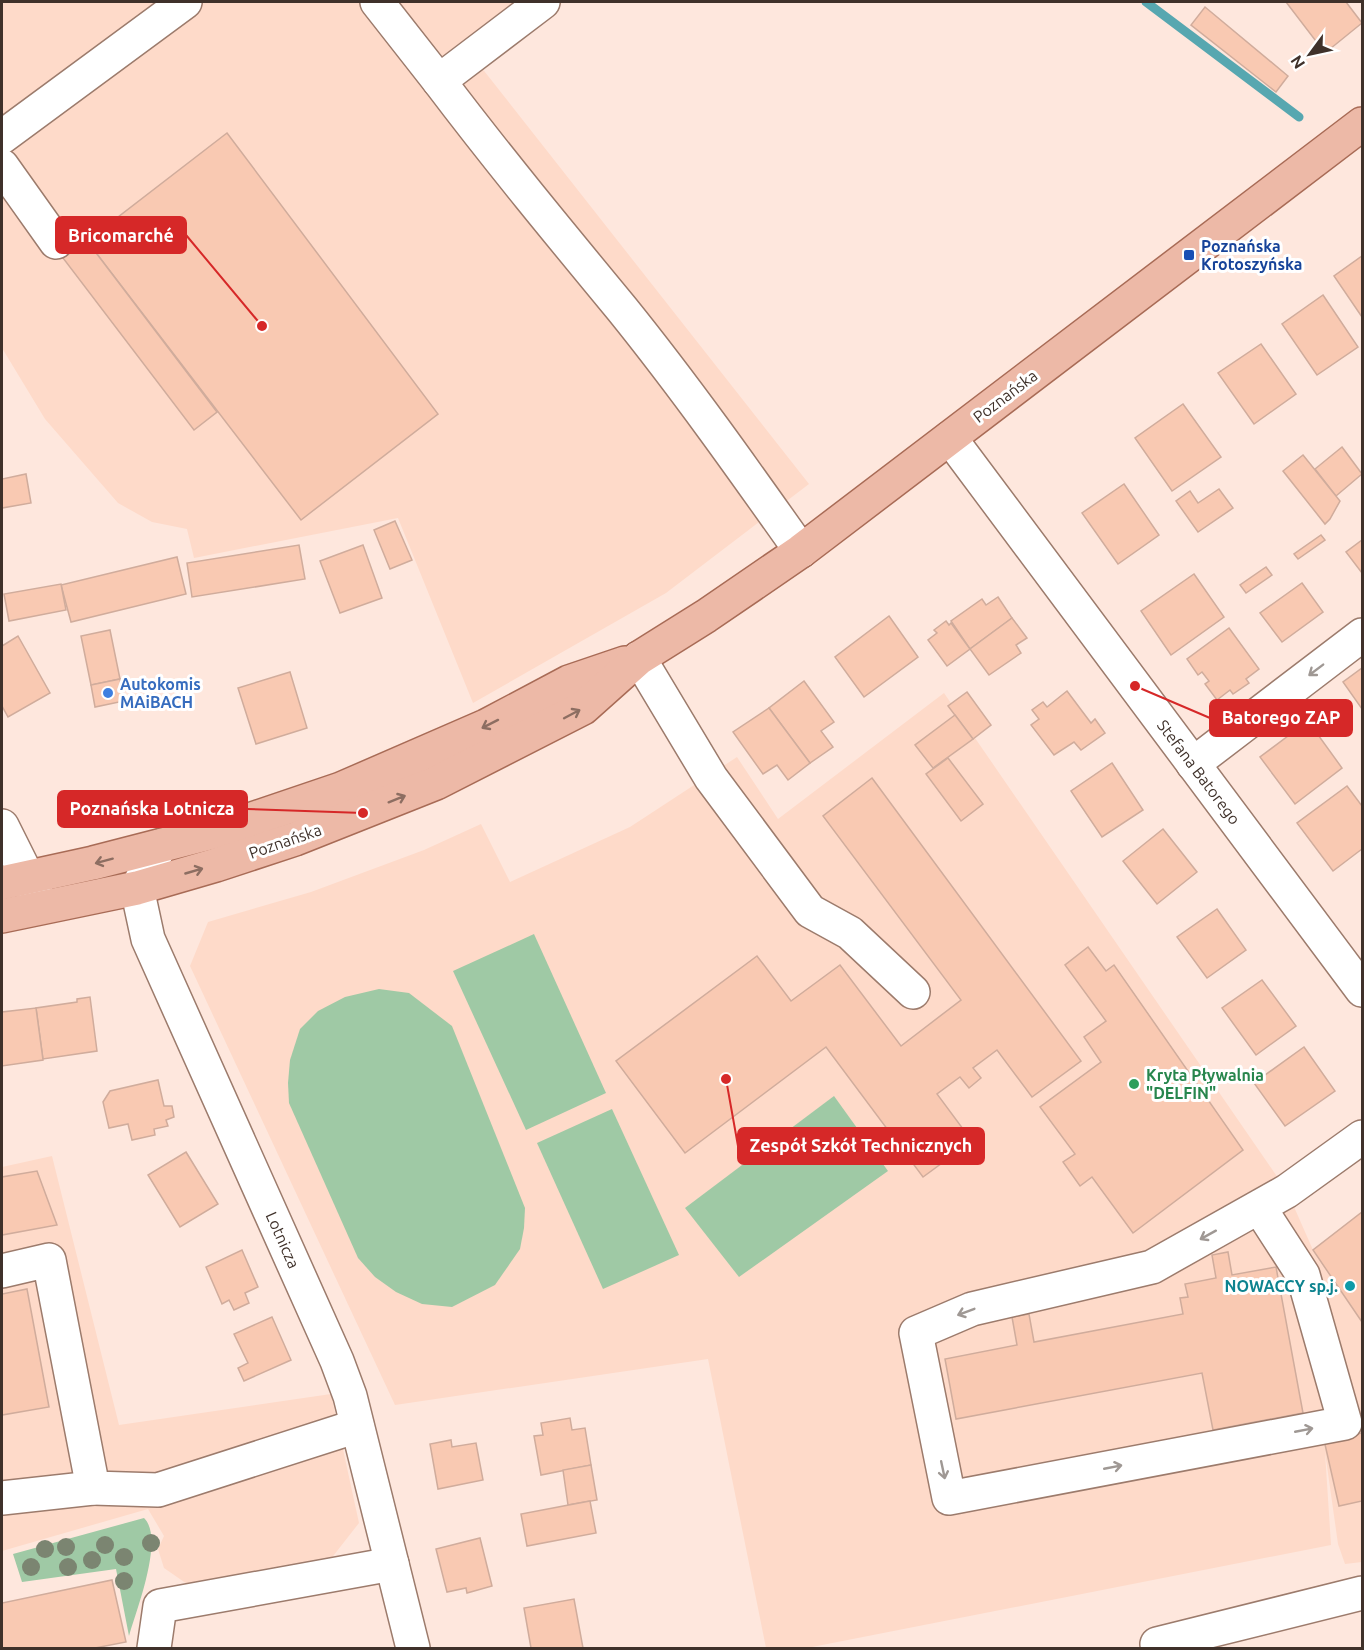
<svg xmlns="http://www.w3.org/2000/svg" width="1364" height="1650" font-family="Ubuntu,sans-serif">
<rect width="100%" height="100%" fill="#fee7dd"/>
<g fill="#fedac9">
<path d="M2,2H563L481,67L809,484L666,593L473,703L398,518L194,558L187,529L152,522L118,503L45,419L2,348Z"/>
<path d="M944,693L1287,1191L1313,1250L1362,1211V1562L1345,1564L1338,1544L1325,1452L1331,1545L807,1648H766L708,1359L395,1405L190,966L208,922L311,892L424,850L481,824L510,882L630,827L737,757L778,819Z"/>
<path d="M52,1156L119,1425L331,1394L359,1523L330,1560L190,1586L164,1568L158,1549L164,1536L148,1509L2,1551V1167Z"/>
</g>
<g fill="#9fc9a5">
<path d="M534,934L606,1093L526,1130L453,971Z"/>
<path d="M379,989L409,993L452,1026L525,1208L524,1228L520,1249L495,1285L452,1307L422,1304L396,1292L375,1277L358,1258L289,1103L288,1083L290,1060L300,1029L318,1011L345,997Z"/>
<path d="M834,1096L888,1171L739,1277L685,1208Z"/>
<path d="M612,1109L679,1255L603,1289L537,1143Z"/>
<path d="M144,1518C165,1538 136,1611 129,1636L116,1569L22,1582L13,1554Z"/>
</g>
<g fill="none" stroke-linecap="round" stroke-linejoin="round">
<path stroke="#57a7b0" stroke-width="9" d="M1146,2L1299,117"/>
</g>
<g fill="#f9c9b2" stroke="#d0ac9c" stroke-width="1.5">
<path d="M1286,2H1346L1362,23L1325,53Z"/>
<path d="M1205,7L1288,76L1276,92L1191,25Z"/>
<path d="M227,133L438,414L301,520L87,241Z"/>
<path d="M87,241L217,412L194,430L63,258Z"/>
<path d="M1362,256V317L1334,276Z"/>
<path d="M1323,295L1358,347L1317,375L1282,324Z"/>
<path d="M1261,344L1296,394L1254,424L1218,373Z"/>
<path d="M1183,404L1221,457L1172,491L1135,438Z"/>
<path d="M1342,447L1362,474L1336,496L1315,469Z"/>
<path d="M1303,455L1340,501L1330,519L1325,524L1283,471Z"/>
<path d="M26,474L31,503L2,508V479Z"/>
<path d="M1124,484L1159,535L1118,564L1082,513Z"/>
<path d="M1219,489L1233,508L1198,532L1176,501L1190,491L1198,503Z"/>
<path d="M395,521L412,560L390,569L374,530Z"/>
<path d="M1321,535L1325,540L1298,559L1294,554Z"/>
<path d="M1362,540V573L1346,552Z"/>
<path d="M299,545L305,579L192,597L187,563Z"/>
<path d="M363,545L382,598L340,613L320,561Z"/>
<path d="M177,557L186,594L71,622L61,585Z"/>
<path d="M1266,567L1272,575L1246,593L1240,585Z"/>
<path d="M1194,574L1224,617L1171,655L1141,611Z"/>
<path d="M1302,583L1323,612L1282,642L1260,613Z"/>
<path d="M61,584L66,610L9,621L4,594Z"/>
<path d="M998,597L1012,618L970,649L951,621L982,599L986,605Z"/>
<path d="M889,616L918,657L864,697L835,657Z"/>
<path d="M1012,618L1027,638L1016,645L1021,653L989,675L970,649Z"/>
<path d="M946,621L949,625L951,623L970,649L947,666L928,640L937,633L934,630Z"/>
<path d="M1229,628L1259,669L1246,679L1249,683L1233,694L1230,690L1217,700L1205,684L1209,681L1202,672L1198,675L1187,659Z"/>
<path d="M110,630L120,679L91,685L81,636Z"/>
<path d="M18,636L50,693L8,717L2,706V646Z"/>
<path d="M1362,668V709L1343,682Z"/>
<path d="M290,672L307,728L256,744L238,688Z"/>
<path d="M120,679L124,701L95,707L91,685Z"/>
<path d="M804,681L834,722L821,731L833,747L810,763L769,708Z"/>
<path d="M1067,691L1091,723L1095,719L1105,733L1081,750L1074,742L1054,755L1031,725L1039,719L1032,710L1043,702L1047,707Z"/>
<path d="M967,692L991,725L973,739L948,706Z"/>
<path d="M769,708L810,763L788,780L777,765L763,774L733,732Z"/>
<path d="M955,715L973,739L933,768L915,745Z"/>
<path d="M1308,721L1342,768L1295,804L1260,757Z"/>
<path d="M948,758L983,804L961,821L926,774Z"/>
<path d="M1112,763L1143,810L1102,837L1071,791Z"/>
<path d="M872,778L1081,1061L1032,1097L997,1050L973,1068L981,1078L969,1088L960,1077L937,1094L972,1141L923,1177L826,1047L685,1153L616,1061L757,956L791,1001L840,965L901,1046L961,1000L823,816Z"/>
<path d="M1347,786L1362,806V849L1333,871L1297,823Z"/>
<path d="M1163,829L1197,872L1157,904L1123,861Z"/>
<path d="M1217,909L1246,950L1207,978L1177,937Z"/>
<path d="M1088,947L1106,971L1114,965L1243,1150L1133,1233L1092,1177L1080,1186L1063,1162L1075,1154L1040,1107L1101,1062L1084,1037L1106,1021L1065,965Z"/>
<path d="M1262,980L1296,1026L1256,1055L1222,1008Z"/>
<path d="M90,997L97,1051L43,1059L36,1008L77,1002V999Z"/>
<path d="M36,1008L43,1060L2,1066V1012Z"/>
<path d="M1304,1047L1335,1091L1285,1126L1254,1083Z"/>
<path d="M158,1080L164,1106H172L174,1117L166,1120L168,1126L154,1129L155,1135L132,1140L128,1124L109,1128L103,1102L110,1091Z"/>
<path d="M186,1152L218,1204L180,1227L148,1175Z"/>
<path d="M37,1171L57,1225L2,1235V1177Z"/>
<path d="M1362,1212V1322L1313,1250Z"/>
<path d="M242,1250L258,1287L245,1293L249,1303L234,1310L229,1300L222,1304L206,1267Z"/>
<path d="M1228,1252L1232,1275L1276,1267L1303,1413L1213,1430L1202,1373L956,1419L945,1359L1017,1345L1012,1317L1029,1314L1034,1342L1183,1314L1180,1298L1188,1297L1185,1284L1216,1278L1212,1255Z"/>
<path d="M27,1289L49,1407L2,1415V1294Z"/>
<path d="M272,1317L291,1360L244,1381L238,1368L248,1363L234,1334Z"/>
<path d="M570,1418L572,1430L585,1428L591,1465L541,1475L534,1436L543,1435L541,1423Z"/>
<path d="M1362,1433V1501L1339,1506L1324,1440Z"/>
<path d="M451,1440L452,1447L476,1443L483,1480L438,1489L430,1444Z"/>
<path d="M591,1465L597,1500L568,1505L563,1470Z"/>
<path d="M590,1501L596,1533L527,1546L521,1514Z"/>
<path d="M480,1538L492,1586L467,1593L466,1588L447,1592L436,1549Z"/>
<path d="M112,1580L126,1642L95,1648H2V1603Z"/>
<path d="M574,1599L583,1648H531L524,1608Z"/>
</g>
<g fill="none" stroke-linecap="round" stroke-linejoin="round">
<defs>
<g id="minor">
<path d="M377,2L439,81"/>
<path d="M543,2L439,81C498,159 560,234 622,309C685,387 743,469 801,551"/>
<path d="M2,137L185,2"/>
<path d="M2,166L56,242"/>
<path d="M950,438L1362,990"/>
<path d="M639,658L711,778L810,911L850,933L913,992"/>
<path d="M1193,764L1362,635"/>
<path d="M2,826L40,902"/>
<path d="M160,846L137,888L148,939L337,1361L350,1396L413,1648"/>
<path d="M1259,1207L1303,1275L1345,1423L949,1498L916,1333L972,1309L1152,1267L1287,1191L1362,1137"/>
<path d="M2,1271L49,1260L93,1488L158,1490L357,1426"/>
<path d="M2,1498L93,1488"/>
<path d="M1157,1644L1362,1593"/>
<path d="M154,1648L160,1606L392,1564"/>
</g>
<g id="major">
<path d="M2,883L93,863L217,831L341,789L486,726L569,682L625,663"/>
<path d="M2,916L137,888L216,865L295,839L436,783L583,708L639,658L706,616L801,551L1362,124"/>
</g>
</defs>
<use href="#minor" stroke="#9c7b6c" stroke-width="36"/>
<use href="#major" stroke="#a86b56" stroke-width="36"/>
<use href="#minor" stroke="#fff" stroke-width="33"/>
<use href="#major" stroke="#edb9a7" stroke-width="33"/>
</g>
<g fill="#7b8571">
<circle cx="151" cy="1543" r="9"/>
<circle cx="105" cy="1545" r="9"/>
<circle cx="66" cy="1547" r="9"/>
<circle cx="45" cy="1549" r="9"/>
<circle cx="124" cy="1557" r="9"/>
<circle cx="92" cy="1560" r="9"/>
<circle cx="31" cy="1567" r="9"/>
<circle cx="68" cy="1567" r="9"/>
<circle cx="124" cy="1581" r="9"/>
</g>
<defs><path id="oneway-shaft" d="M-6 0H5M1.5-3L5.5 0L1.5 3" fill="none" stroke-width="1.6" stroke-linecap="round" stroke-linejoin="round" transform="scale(1.5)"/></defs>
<g stroke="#9f9894">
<use href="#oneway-shaft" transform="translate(1316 670) rotate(143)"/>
<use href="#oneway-shaft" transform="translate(1208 1235) rotate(151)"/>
<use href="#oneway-shaft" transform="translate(966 1312) rotate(159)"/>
<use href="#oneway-shaft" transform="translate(1304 1430) rotate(-11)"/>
<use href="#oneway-shaft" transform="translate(1113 1467) rotate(-11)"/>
<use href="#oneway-shaft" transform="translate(943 1470) rotate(78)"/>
</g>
<g stroke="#8d6e62">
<use href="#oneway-shaft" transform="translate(572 714) rotate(-28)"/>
<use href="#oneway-shaft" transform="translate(490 724) rotate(153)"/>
<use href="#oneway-shaft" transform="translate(397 799) rotate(-22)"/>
<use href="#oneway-shaft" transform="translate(104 861) rotate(165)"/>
<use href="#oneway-shaft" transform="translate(194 871) rotate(-16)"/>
</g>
<rect fill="#1a4fb4" stroke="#fff" stroke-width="2" x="1183" y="249" width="12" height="12" rx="3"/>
<circle fill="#3f7fe0" stroke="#fff" stroke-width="2" cx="108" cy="693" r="6"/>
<circle fill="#2e9e5b" stroke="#fff" stroke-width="2" cx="1134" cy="1084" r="6"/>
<circle fill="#0f9aa8" stroke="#fff" stroke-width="2" cx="1350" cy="1286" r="6"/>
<g text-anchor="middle" stroke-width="6" stroke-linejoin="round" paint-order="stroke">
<g font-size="16" font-weight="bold" fill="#164399" stroke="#fff" text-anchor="start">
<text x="1201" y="252">Poznańska<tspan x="1201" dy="18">Krotoszyńska</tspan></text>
</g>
<g font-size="16" fill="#3f312a" stroke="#fff">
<text transform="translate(1005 396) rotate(-37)" y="6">Poznańska</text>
<text transform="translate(1199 772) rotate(53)" y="6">Stefana Batorego</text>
<text transform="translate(285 841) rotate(-19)" y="6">Poznańska</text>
<text transform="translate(283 1240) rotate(66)" y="6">Lotnicza</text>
</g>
<g font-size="16" font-weight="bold" fill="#366cbe" stroke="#fff" text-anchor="start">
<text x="120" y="690">Autokomis<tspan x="120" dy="18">MAiBACH</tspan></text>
</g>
<g font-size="16" font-weight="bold" fill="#27864d" stroke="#fff" text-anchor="start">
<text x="1146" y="1081">Kryta Pływalnia<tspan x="1146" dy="18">"DELFIN"</tspan></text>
</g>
<g font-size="16" font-weight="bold" fill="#0d838f" stroke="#fff" text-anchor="end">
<text x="1338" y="1292">NOWACCY sp.j.</text>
</g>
</g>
<path fill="none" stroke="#d62828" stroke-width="2" d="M262 326L186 235M1135 686L1210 718M363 813L247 809M726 1079L738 1146"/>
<g fill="#d62828" stroke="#fff" stroke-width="2">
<circle cx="262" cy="326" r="6"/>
<circle cx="1135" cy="686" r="6"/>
<circle cx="363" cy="813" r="6"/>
<circle cx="726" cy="1079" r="6"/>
</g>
<g fill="#d62828" stroke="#d62828" stroke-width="2">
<rect x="56" y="217" width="130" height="36" rx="6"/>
<rect x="1210" y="700" width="142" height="36" rx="6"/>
<rect x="58" y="791" width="189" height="36" rx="6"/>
<rect x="738" y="1128" width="246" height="36" rx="6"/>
</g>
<g font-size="18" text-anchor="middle" font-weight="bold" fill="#fff">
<text x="121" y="242">Bricomarché</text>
<text x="1281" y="724">Batorego ZAP</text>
<text x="152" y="815">Poznańska Lotnicza</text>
<text x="861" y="1152">Zespół Szkół Technicznych</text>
</g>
<rect width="1364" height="1650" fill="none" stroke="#3f312a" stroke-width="6"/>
<g transform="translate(1310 54) rotate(237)" stroke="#ffffff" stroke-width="4.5" paint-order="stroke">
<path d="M0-4.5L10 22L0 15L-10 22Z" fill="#3f312a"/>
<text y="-9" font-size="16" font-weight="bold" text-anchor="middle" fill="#3f312a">N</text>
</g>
</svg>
